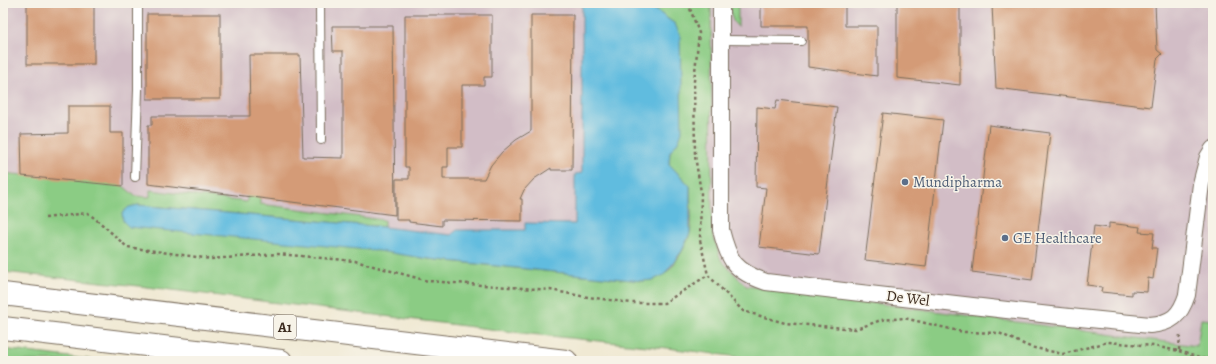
<svg xmlns="http://www.w3.org/2000/svg" width="1216" height="364" font-family="Alegreya,serif">
<rect width="100%" height="100%" fill="#f7f3e8"/>
<filter id="ink" filterUnits="userSpaceOnUse"><feTurbulence type="fractalNoise" baseFrequency=".025" numOctaves="2"/><feDisplacementMap in="SourceGraphic" scale="8" xChannelSelector="R" yChannelSelector="G"/><feConvolveMatrix kernelMatrix="1 2 1 2 8 2 1 2 1" color-interpolation-filters="sRGB"/></filter>
<filter id="wash" filterUnits="userSpaceOnUse"><feTurbulence type="fractalNoise" baseFrequency=".012" numOctaves="4" result="noise"/><feDisplacementMap in="SourceGraphic" scale="16" xChannelSelector="R" yChannelSelector="G"/><feGaussianBlur stdDeviation="0.9" result="paint"/><feColorMatrix in="noise" values="0 0 0 0 0 0 0 0 0 0 0 0 0 0 0 0 0 1.4 0 .05"/><feComposite in="paint" operator="in"/></filter>
<g filter="url(#wash)">
<rect width="100%" height="100%" fill="#f0e9d3"/>
<path fill="#d2bdc6" d="M3,3H1213V361L3,223Z"/>
<g fill="#8bcc84" stroke="#637b51">
<path d="M646,3H711L712,232L721,260L746,286L1197,346L1201,319L1213,320V361H771L667,348L530,334L139,286L3,272V173L122,185L135,196L150,197V190L247,202V193L260,195V204L384,220V227L138,205L429,259L642,281C650,280 656,279 663,275C673,269 687,245 690,233C693,224 690,197 690,186L669,164L670,152L679,140L675,24Z"/>
<path d="M731,3H738V27C730,20 731,13 731,3Z"/>
<path d="M3,349L103,361H3Z"/>
</g>
<path fill="#61bcdf" stroke="#4e737e" d="M582,3H646L675,24L680,35L682,131L679,140L670,152L669,164L690,186V233L682,251L664,275L653,280L642,281L429,259L379,251L129,227L123,221L122,213L129,207L138,205L384,227L451,235L457,230H525V223L575,224V174L582,173Z"/>
<g id="blocks">
<g fill="#d49b77">
<rect x="27" y="3" width="67" height="61"/>
<path d="M761,3H845V26H877V76L808,67V26H761Z"/>
<path d="M897,3H960V85L897,78Z"/>
<path d="M1043,3H1155L1157,50L1162,54L1157,59L1151,107L996,88L992,5Z"/>
<rect x="147" y="14" width="73" height="85"/>
<path d="M405,15H492V77H484V85H462V147H448V167H443V179H484L491,165L502,152L516,140L531,131V15H573L572,170H551V168L534,179L524,190L520,199H522V221L442,220V226L409,222V220H396V179H409V167H405Z"/>
<path d="M332,26H393L395,215L148,184V125H152V116H250L249,55H300L303,157L343,158V51H333Z"/>
<path d="M777,100L837,107L819,254L759,247L766,188L756,187L757,107L775,109Z"/>
<path d="M68,106H110V133H123V186L22,176L21,134L68,133Z"/>
<path d="M883,113L943,120L926,267L865,260Z"/>
<path d="M989,125L1050,133L1032,280L972,272Z"/>
<path d="M1109,223L1140,227L1139,232L1154,233L1152,248H1157L1153,279L1148,278L1147,292L1132,291V295L1101,292L1102,287L1087,285L1094,226L1109,228Z"/>
</g>
</g>
</g>
<g filter="url(#ink)">
<use href="#blocks" fill-opacity="0" stroke="#7a6d5d" stroke-width="1"/>
<g fill="none" stroke-linecap="round" stroke-linejoin="round">
<defs>
<g id="lane">
<path d="M320,3L321,140"/>
<path d="M721,40L801,41"/>
<path d="M135,177L138,90V3"/>
</g>
<path id="street" d="M721,3V230C729,262 735,271 766,282L1050,315L1150,325C1172,323 1180,316 1187,295L1201,184L1208,157L1213,149"/>
<g id="highway">
<path d="M3,294L566,361"/>
<path d="M3,328L281,361"/>
</g>
</defs>
<use href="#lane" stroke="#7a6d5d" stroke-width="10"/>
<use href="#street" stroke="#7a6d5d" stroke-width="18"/>
<use href="#highway" stroke="#7a6d5d" stroke-width="24"/>
<g stroke="#7a6d5d" stroke-width="2.5" stroke-dasharray="3 3" stroke-linecap="butt">
<path d="M688,3L699,33L694,81L695,156L701,192L700,240L708,275L743,311L785,323L856,329L881,320L904,318L963,332L999,333L1030,347L1063,354L1108,342L1153,346L1179,351L1180,334"/>
<path d="M45,218L88,213L104,226L127,247L211,259L278,254L355,261L428,281L550,290L581,296L631,303H664L708,275"/>
<path d="M1179,351L1202,359L1213,356"/>
</g>
<use href="#lane" stroke="#fff" stroke-width="8"/>
<use href="#street" stroke="#fff" stroke-width="16"/>
<use href="#highway" stroke="#fff" stroke-width="22"/>
</g>
</g>
<g fill="#5c6f8a" stroke="#f7f3e8" stroke-width="1.5">
<circle cx="905" cy="182" r="4"/>
<circle cx="1005" cy="238" r="4"/>
</g>
<g text-anchor="middle" stroke-width="3" stroke-linejoin="round" paint-order="stroke">
<rect fill="#f7f3e8" stroke="#73665b" stroke-width="1" x="274" y="315" width="22" height="24" rx="3"/>
<g font-size="14" font-weight="bold" fill="#3b2a1e">
<text x="285" y="332">A1</text>
</g>
<g font-size="15" fill="#4e5e75" stroke="#f7f3e8" text-anchor="start">
<text x="913" y="187">Mundipharma</text>
<text x="1013" y="243">GE Healthcare</text>
</g>
<g font-size="15" fill="#3b2a1e" stroke="#f7f3e8">
<text transform="translate(908 298) rotate(7)" y="5">De Wel</text>
</g>
</g>
<rect width="1216" height="364" fill="none" stroke="#f7f3e8" stroke-width="16"/>
</svg>
